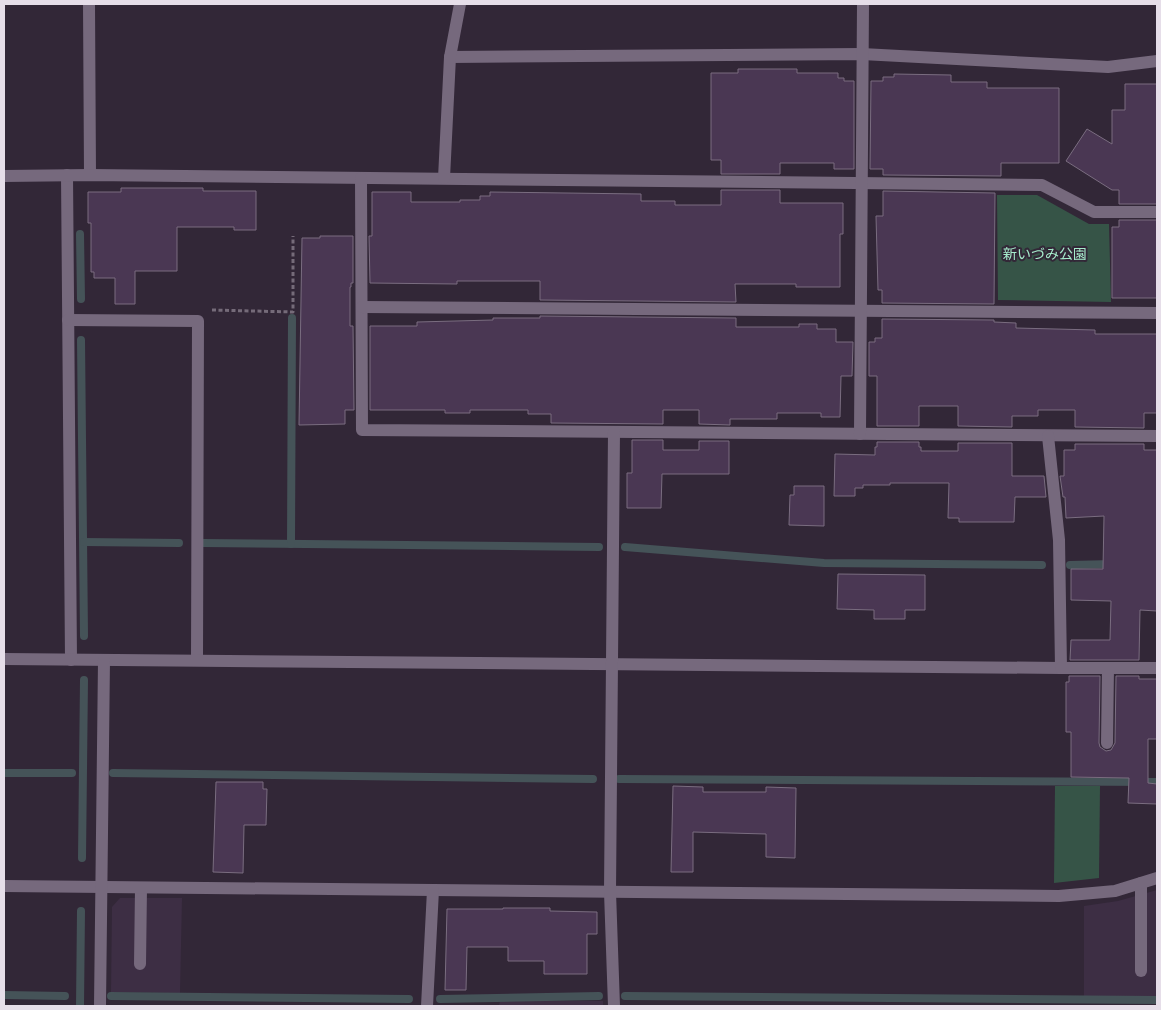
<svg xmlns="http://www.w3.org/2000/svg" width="1161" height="1010" font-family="'Golos Text','Noto Sans JP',sans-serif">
<rect width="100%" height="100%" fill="#322737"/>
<g fill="#3d2e44">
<path d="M1157,890V996H1084V906L1118,901Z"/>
<path d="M120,898H182L180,993L111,992L112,907Z"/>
<path d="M500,1001H603V1006H499Z"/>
</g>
<g fill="#365447">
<path d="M997,195H1037L1089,224H1109L1111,302L998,300Z"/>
<path d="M1055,786H1100L1099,878L1054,883Z"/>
</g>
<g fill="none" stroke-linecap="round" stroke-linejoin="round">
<g stroke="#455358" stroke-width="8">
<path d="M80,234L81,299"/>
<path d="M81,340L84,636"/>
<path d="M84,542L179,543"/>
<path d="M203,543L599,547"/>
<path d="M291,544L292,318"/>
<path d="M625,547L824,563L1042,565"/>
<path d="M1070,565L1113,564"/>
<path d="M4,773H72"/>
<path d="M113,773L593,779"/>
<path d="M619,779L1157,782"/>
<path d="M82,858L84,680"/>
<path d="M4,995L65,996"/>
<path d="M111,996L409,999"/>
<path d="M625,996L1157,1000"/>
<path d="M440,999L599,996"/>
<path d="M80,1006L81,911"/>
</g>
</g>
<g fill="#4a3753" stroke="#7a6d80">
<path d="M738,69H797V73H838V78H844V81H854V169H834V163H780V174H721V160H711V73H738Z"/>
<path d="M894,74L951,75V82H987V88H1059V163H1001V176L883,175V169H870L871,81H883V77H894Z"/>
<path d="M1125,84H1157V204H1119V190H1112L1066,161L1087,129L1112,144V110H1125Z"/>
<path d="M121,188H203V191H256V230H234V227H177V271H135V304H115V278H94V272H91V223H88V192H121Z"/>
<path d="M721,190H780V203H843V234H840V287H796V284H735L736,302L540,300V281H457V284L370,283L369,236H372V192H411V202H460V200H480V196H490V192L641,194V201H675V205H721Z"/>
<path d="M883,191L995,193L994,304L882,303V290H878L876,216H883Z"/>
<path d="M1119,220H1157V298H1112V227H1119Z"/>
<path d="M320,236H353V283H351V287H350V326H353L354,410H345V424L299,425L302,238H320Z"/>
<path d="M540,316L736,318V327H799V324H817V329H836V342H853L852,376H841L840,417H821V413H777V419H730V425L699,424V410H663V424L551,423V414H528V410H470V413H445V410H370V326H417V322L493,320V318H540Z"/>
<path d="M882,319L994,320V322L1016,323V328L1095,330V334H1157V413H1144V428L1075,427V410H1038V416H1012V427L958,426V406H919V426H877V376H869V342H875V338H882Z"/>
<path d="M632,440H663V450H699V441H729V474H662L661,508H627V473H632Z"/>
<path d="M877,442H919V447H921V451H958V443H1012V476H1044L1046,497H1015L1014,522H959V518H948L949,483H890V485H863V488H855V496H834L835,454L875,455V447H877Z"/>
<path d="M1075,444H1144V450H1157V611L1140,610L1139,660H1070L1071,640H1110L1111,601L1071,600V569H1103L1104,516L1066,518L1065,497H1063L1060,476H1064V450H1075Z"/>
<path d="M794,486H824V526L789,525L790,495H794Z"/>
<path d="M838,574L925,575V610H905V619H874V610L837,609Z"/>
<path d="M1069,676H1100L1099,743L1100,747L1106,751L1111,750L1115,743L1116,676H1139V679H1157V739H1148V783L1157,784V804L1128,803L1129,778L1071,777V732H1066V682H1069Z"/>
<path d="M216,782H263V789H267L266,825H244L243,873L213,872Z"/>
<path d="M673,786L703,787V792H766V787L796,788L795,858L766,857V834L693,832V872H671Z"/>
<path d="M503,908H550V911L597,912V934H587V974H544V961H508V947H467L466,990H445L447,909H503Z"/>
</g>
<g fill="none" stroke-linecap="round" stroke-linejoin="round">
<path stroke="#756b79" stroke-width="3" stroke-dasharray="4 2.5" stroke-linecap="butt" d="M212,310L293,312V236"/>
<g stroke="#76697d" stroke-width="12">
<path d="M1107,743L1108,668"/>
<path d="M1141,883V971"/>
<path d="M140,964L141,888"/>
</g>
<g stroke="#76697d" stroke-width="12">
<path d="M89,4L90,175"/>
<path d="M450,57L862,54L1108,67L1157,61"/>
<path d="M67,175L71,660"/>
<path d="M4,176L90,175L1042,185L1094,212H1157"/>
<path d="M361,178L362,430L1157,436"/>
<path d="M444,178L450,57L460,4"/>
<path d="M362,307L1157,313"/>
<path d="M68,320L198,321L197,660"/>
<path d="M860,434L863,4"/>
<path d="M4,659L1061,668L1059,540L1048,436"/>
<path d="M1061,668H1157"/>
<path d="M4,886L1059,896L1115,891L1157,878"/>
<path d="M100,1006L104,660"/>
<path d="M427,1006L433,890"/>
<path d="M614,1006L610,892L614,432"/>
</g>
</g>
<g text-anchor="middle" stroke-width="4" stroke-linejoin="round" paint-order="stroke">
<g font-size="14" fill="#a6eccc" stroke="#322737">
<text x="1045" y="259">新いづみ公園</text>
</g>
</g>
<rect width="1161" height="1010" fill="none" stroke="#e6dee9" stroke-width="10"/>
</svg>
